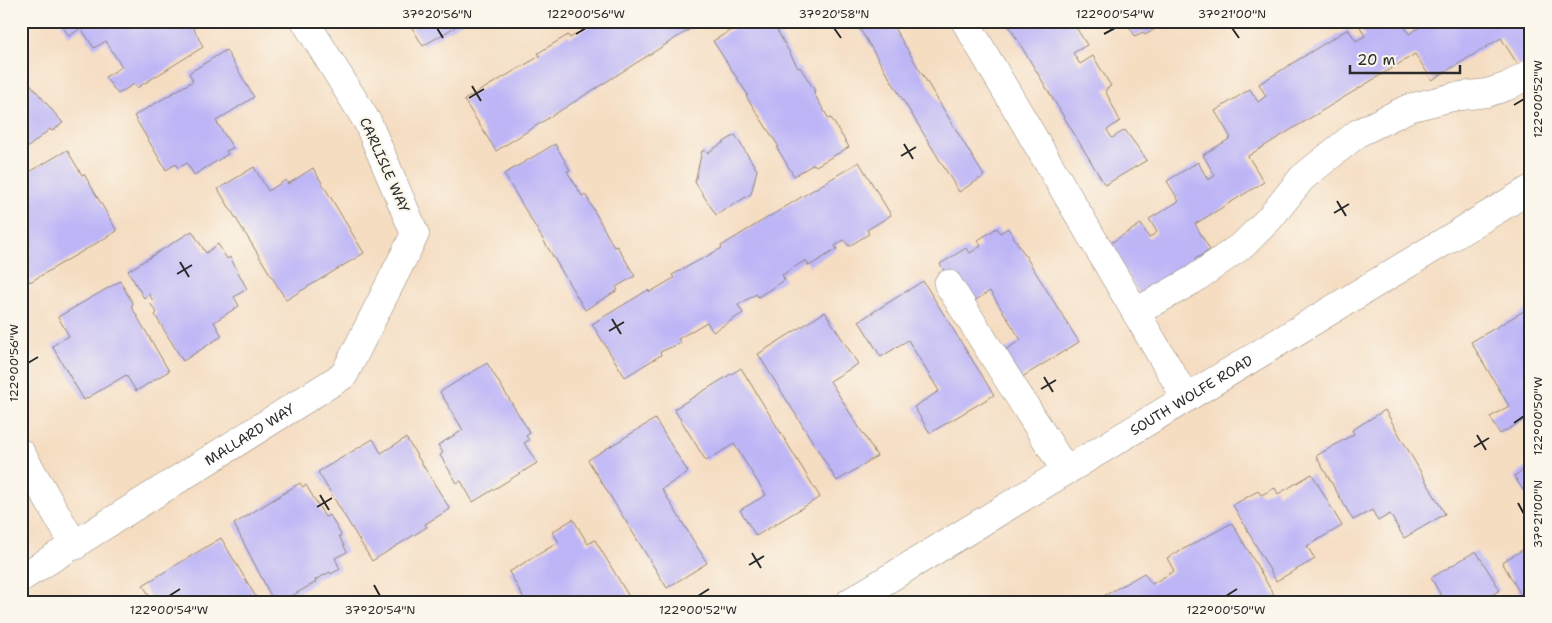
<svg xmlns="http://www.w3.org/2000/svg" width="1552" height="623" font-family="'Shantell Sans',sans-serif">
<rect width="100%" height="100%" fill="#fbf7ec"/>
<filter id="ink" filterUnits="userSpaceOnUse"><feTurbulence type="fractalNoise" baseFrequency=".02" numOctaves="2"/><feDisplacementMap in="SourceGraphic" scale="10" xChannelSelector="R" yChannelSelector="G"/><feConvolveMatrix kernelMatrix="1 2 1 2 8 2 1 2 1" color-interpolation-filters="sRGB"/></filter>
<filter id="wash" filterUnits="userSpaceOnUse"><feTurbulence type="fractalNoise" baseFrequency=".0096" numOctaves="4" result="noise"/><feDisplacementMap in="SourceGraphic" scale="20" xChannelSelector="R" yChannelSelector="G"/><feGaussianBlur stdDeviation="1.12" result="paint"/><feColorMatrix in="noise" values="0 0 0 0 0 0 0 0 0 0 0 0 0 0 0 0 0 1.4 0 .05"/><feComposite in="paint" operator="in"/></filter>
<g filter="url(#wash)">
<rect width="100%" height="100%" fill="#f5ddc2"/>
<g id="blocks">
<g fill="#bdb5f6">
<path d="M65,21H190L203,47L137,88L134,84L118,94L105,77L122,67L106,41L94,48L81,28L69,36L61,24Z"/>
<path d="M408,21H465L423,46Z"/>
<path d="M593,21H703L496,151L464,100L540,56L538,53L568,35L570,38L594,23Z"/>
<path d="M746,21H772L798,68L800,67L815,91L813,92L829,119L831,118L849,147L816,166L814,164L794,176L777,148L779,147L746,96L748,95L713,41Z"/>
<path d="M855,21H890L984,176L959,192Z"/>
<path d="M1006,21H1072L1087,45L1073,53L1080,64L1093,56L1111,86L1105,90L1120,121L1107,130L1112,138L1125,130L1147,160L1105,185Z"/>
<path d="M1126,21H1169L1145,35L1143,32L1135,36Z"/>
<path d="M1361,21H1401L1409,34L1429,21H1531V57L1518,65L1501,38L1432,80L1415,54L1248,156L1264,182L1195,224L1210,250L1195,259L1197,262L1141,296L1109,244L1141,224L1149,238L1157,232L1149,219L1179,201L1167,181L1198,162L1208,180L1215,176L1203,155L1231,138L1215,111L1250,89L1258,102L1266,96L1259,84L1348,29L1356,41L1365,36L1358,23Z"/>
<path d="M226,50L254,97L216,121L233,148L226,151L228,154L194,175L187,163L178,168L176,164L166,170L134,116L193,81L189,73Z"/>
<path d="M21,73L63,123L52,131L50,129L21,153Z"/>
<path d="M735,135L757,170L751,194L716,215L695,182L702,151L705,150L707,153Z"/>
<path d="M555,144L570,170L567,171L582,196L585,194L614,247L617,246L635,276L616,287L618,290L585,310L504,174Z"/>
<path d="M67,150L82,175L84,174L117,231L30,282L21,267V177Z"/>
<path d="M859,162L891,215L867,230L869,234L849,246L844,240L835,246L837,249L809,266L806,260L782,275L785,280L758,297L756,294L738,305L743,313L713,332L707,322L678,339L681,343L660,352L661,355L625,377L592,324L648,290L650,292L674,278L672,275L722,248L721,246Z"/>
<path d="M254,167L268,191L286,180L288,184L313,168L364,253L286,300L218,189Z"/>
<path d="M997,228L1000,233L1008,228L1079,342L1014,382L997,355L1021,340L990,291L966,306L940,264L966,248L970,253L981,246L978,240Z"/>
<path d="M192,231L206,253L218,244L227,259L230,257L247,289L234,297L239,306L214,322L222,336L183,361L155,315L157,313L150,303L153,301L149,294L144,298L128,271Z"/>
<path d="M120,281L133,304L131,306L169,371L136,391L126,375L84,400L52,346L69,336L58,317Z"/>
<path d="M923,281L994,395L930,433L914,407L939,391L908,340L881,357L859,321Z"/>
<path d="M1529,308L1531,311V416L1500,434L1490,417L1509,406L1471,342Z"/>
<path d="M825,312L858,364L830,381L877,456L837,481L758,354Z"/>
<path d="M487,363L530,433L526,436L529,440L524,443L537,463L473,502L461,481L457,483L440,455L443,453L438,445L463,430L440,392Z"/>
<path d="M741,368L820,497L756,536L740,510L766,495L734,444L706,461L674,409Z"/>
<path d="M1385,410L1445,514L1404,538L1390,514L1378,521L1372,510L1353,520L1316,456L1354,434L1352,430Z"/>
<path d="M655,419L688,472L662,489L707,563L667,588L588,460Z"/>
<path d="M406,438L450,509L425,524L427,527L372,561L318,472L373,439L381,453Z"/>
<path d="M1531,465V502L1514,476Z"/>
<path d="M1312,474L1342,526L1307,546L1315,559L1276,581L1233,505L1258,491L1261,495L1275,488L1278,494Z"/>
<path d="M300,483L303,487L306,485L325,517L330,515L341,535L339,536L347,552L335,558L340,569L331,574L330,572L315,580L316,582L281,602H274L234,524Z"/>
<path d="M573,519L588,544L595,540L628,595L626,598L619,602H526L509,572L559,542L552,532Z"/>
<path d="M1232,523L1278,602H1105L1102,597L1144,573L1152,584L1174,571L1167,558Z"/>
<path d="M221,538L259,602H153L143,585Z"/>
<path d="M1531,545V590L1521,595L1502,562Z"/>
<path d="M1476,551L1500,590L1480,602H1445L1431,578Z"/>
</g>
</g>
</g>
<g filter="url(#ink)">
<use href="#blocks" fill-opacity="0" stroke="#908476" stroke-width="1"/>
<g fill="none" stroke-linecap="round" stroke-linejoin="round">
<defs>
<g id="minor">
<path d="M965,21L1186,398"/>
<path d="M948,284L1066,471"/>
<path d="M1136,312L1193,280L1244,244L1270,218L1302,178L1358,133L1409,108L1453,97L1487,93L1508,86L1531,73"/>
<path d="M21,453L75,546"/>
<path id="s1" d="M21,578L344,375L415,234L368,123L305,21"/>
</g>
<g id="major">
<path id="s2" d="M850,602L1531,189"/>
</g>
</defs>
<use href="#minor" stroke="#908476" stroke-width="29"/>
<use href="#major" stroke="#908476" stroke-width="29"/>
<use href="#minor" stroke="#fff" stroke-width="28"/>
<use href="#major" stroke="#fff" stroke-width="28"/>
</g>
</g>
<path fill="none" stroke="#2b2b2b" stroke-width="2" d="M437,28L443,38M834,28L841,38M1232,28L1239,38M576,34L586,28M1104,34L1115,28M472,86L481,101M469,98L484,89M1514,105L1524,99M904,144L913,159M901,156L916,147M1337,201L1346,216M1334,213L1349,204M180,262L189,277M177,274L192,265M612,319L621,334M609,331L624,322M28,363L38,357M1044,377L1053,392M1041,389L1056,380M1514,423L1524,416M1477,435L1486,450M1474,447L1489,438M320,495L329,510M1518,503L1524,514M317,507L332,498M752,553L761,568M749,565L764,556M374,585L380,596M169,596L180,589M698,596L709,589M1226,596L1237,589"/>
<g text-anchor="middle" stroke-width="5" stroke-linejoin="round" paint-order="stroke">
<g font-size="14" fill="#2b2b2b" stroke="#fbf7ec">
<text transform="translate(385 165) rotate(66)" y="5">CARLISLE WAY</text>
<text dy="5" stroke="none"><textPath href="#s2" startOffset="399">SOUTH WOLFE ROAD</textPath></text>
<text dy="5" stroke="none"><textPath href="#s1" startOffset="270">MALLARD WAY</textPath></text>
</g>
</g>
<rect width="1552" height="623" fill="none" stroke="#fbf7ec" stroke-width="55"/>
<path d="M1350 65v8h110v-8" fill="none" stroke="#2b2b2b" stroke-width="2.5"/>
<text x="1357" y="65" font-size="15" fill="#2b2b2b" stroke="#fbf7ec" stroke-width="4" paint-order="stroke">20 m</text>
<rect x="28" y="28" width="1496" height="568" fill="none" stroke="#2b2b2b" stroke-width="2"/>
<g font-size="12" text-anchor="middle" fill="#2b2b2b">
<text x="437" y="18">37°20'56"N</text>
<text x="586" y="18">122°00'56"W</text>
<text x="834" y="18">37°20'58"N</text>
<text x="1115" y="18">122°00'54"W</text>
<text x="1232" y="18">37°21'00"N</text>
<text transform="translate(1538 99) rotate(-90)" y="4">122°00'52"W</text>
<text transform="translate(14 363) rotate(-90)" y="4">122°00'56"W</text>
<text transform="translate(1538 416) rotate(-90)" y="4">122°00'50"W</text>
<text transform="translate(1538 514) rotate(-90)" y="4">37°21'00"N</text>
<text x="169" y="614">122°00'54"W</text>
<text x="380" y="614">37°20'54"N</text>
<text x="698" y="614">122°00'52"W</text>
<text x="1226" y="614">122°00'50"W</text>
</g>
</svg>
